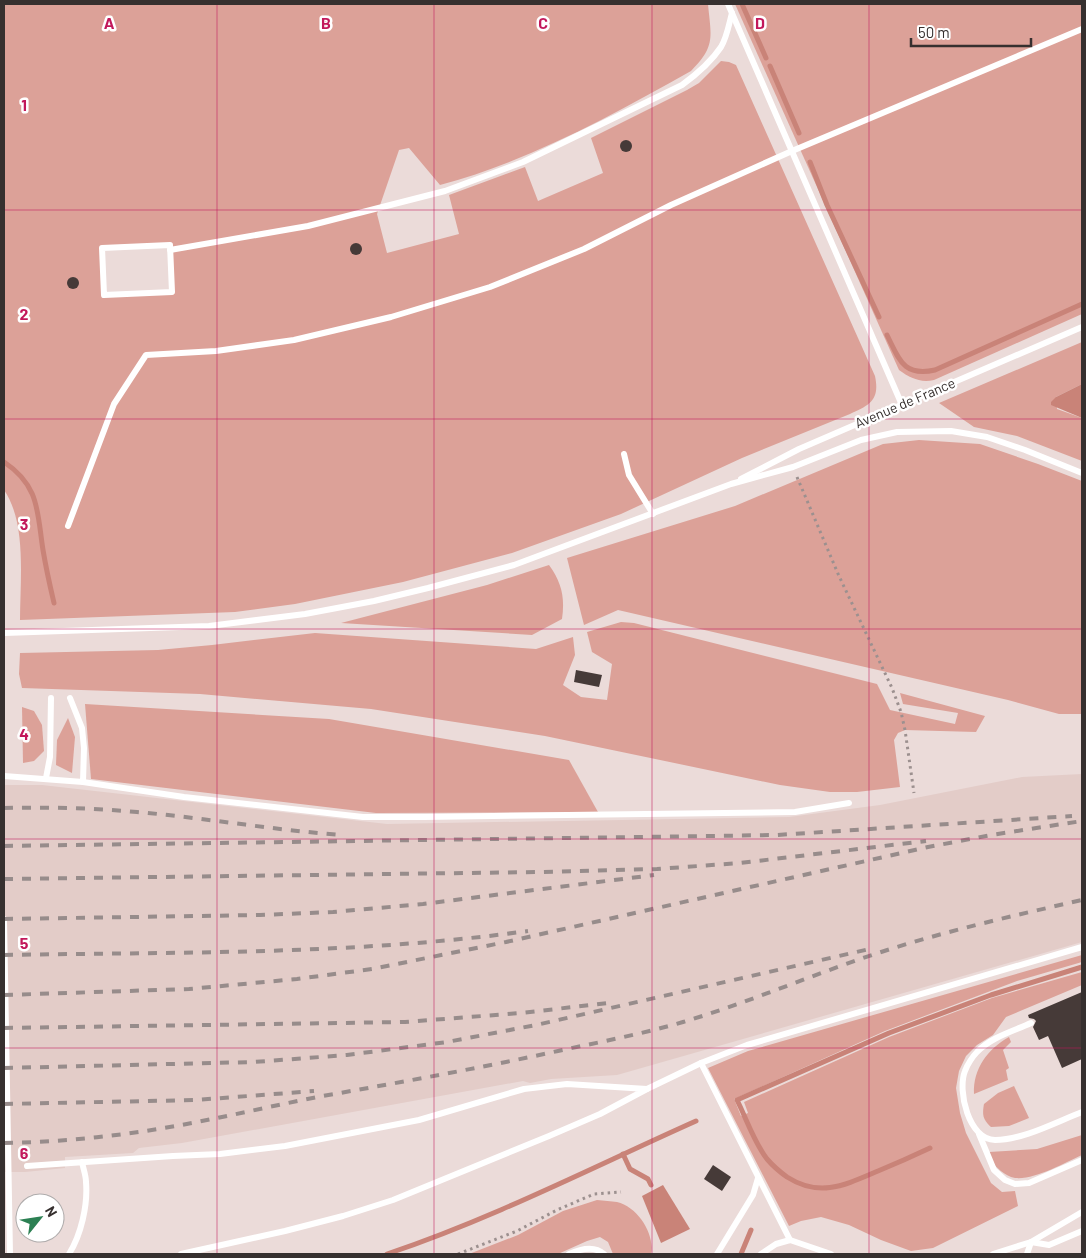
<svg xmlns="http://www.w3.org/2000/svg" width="1086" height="1258" font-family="Barlow,sans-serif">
<rect width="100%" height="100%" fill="#ebdbd9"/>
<path fill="#e3ccc8" d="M1082,774V942L617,1075L551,1079L530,1083L523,1081L182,1143L139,1148L133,1153L65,1157V1168L25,1172H4V785H42L387,824L789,817L880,805L1022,777Z"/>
<g fill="#dca198" fill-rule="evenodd">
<path d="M4,4H708C711,37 716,46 691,71C611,116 529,161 440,185L409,148L399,150L377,214L387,253L459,234L449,195L525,167L538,201L603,173L591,138L687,90L699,83L721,61L729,62L736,65L875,376C880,400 870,405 850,414L742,458L621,514L512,553L403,582L295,604L235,612L20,620C20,580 27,523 4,490ZM170,245L172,292L104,295L102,248Z"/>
<path d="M735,4H1082V314L934,380C920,383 910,378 899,370Z"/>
<path d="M1082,342V384L1056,397L1057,409L1082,418V461L1017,436L974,427L939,403Z"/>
<path d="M919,440L980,444L1038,464L1082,481V714H1059L1008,700L618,610L584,625L567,558L735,506L883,444Z"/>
<path d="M549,565C562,583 565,598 562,619L532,635L341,623L487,585Z"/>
<path d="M621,622L634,623L877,684L890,710L955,724L958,713L903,704L900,693L985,716L976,732L905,730L898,733L894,740L900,787L857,792H830L780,785L545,736L371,709L200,694L22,688L19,674L20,653L158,650L212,645L315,633L536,649L573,637L575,655L563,685L581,697L607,700L612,664L592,652L587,632Z"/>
<path d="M85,704L329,719L569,760L598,812L376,813L91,779Z"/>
<path d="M22,707L34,711L42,725L44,751L34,761L23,763Z"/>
<path d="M68,718L75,737L72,773L56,765L57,740Z"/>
<path d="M1082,955V962L1017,981L885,1031L734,1099L741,1116L748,1113L744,1102L889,1037L992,998L1082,972V985L1006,1017L993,1035L977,1045L966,1056L959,1071L956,1088L960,1113L966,1133L991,1183L1002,1192L1015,1191L1018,1206L933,1248L911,1251L881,1240L849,1225L821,1217L801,1221L789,1226L708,1068L748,1051Z"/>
<path d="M1009,1037L1011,1042L1003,1050L1009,1068L1006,1070L1008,1080L974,1094C973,1068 988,1049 1009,1037Z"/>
<path d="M1014,1086L1029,1118L1009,1126L991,1127C983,1120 982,1115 984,1104L998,1093Z"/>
<path d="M1082,1135V1155C1064,1163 1035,1180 1015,1178C1004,1176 997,1167 989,1160V1152L1037,1149Z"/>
<path d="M597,1200C604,1201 611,1201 617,1202C638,1207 655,1234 651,1254H613L608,1242L600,1237L587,1241L558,1254H469L518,1235L563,1211Z"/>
</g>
<g fill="#c98378">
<path d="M1082,384V418L1051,405V402L1056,397Z"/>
<path d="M663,1185L690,1229L661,1243L642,1196Z"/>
</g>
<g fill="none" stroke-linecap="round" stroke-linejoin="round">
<g stroke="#c98378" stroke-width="5">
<path d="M742,4L766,58"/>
<path d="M770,66L799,133"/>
<path d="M810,162L827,205L879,317"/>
<path d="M887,335C899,359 903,377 935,370L1082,304"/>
<path d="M4,462C40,486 37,512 43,550C46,568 50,586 54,603"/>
<path d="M930,1148C913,1156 895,1164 878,1171C845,1185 820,1198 787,1177C780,1172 773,1166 767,1159C754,1142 747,1120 737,1100L889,1033L991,995L1082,967"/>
<path d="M623,1154L630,1169L648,1179L651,1185"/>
<path d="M387,1254C494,1218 593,1167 696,1121"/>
<path d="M741,1254L751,1230"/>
</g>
</g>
<g fill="#463a38">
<circle cx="626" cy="146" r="6"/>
<circle cx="356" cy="249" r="6"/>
<circle cx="73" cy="283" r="6"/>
<path d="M576,670L602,675L599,687L574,682Z"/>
<path d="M1082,992V1059L1062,1068L1048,1036L1039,1040L1033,1027L1036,1021L1034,1019L1029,1018L1028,1015Z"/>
<path d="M713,1165L731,1177L722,1191L704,1179Z"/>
</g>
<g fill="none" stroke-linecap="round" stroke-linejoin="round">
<g stroke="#9c908f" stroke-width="3" stroke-dasharray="2.5 4" stroke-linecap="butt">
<path d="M797,477L839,576L892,688L901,712L905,730L914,793"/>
<path d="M458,1254L517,1231L557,1210L594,1194L621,1192"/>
</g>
<g stroke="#fff" stroke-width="6">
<path d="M728,4L902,405"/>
<path d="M170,245L172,292L104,295L102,248Z"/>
<path d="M170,250L308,226L445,191L523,162L682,85C697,74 711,62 721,47C727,37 729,24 732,13"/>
<path d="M624,454L629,475L653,514"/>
<path d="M741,479L799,449L1082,327"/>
<path d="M68,526L114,404L146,355L216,351L294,340L391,317L490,287L584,249L671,205L792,151L1082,29"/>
<path d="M4,633L209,626L305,614L374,601L428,588L514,565L731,484L793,467L861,440L897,432L951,431L987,437L1025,450L1082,473"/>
<path d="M4,776L83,782L84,748L82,728L70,698"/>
<path d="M46,778L50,757L51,698"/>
<path d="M83,782L184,797L363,817H424L795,812L849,803"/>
<path d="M4,919L10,1254"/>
<path d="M1031,1023C1014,1031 991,1037 977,1052C973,1056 967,1065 965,1071C957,1091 969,1140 995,1140C1023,1140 1056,1122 1082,1112"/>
<path d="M701,1063L790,1240"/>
<path d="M647,1089L701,1063L747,1045L1082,947"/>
<path d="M979,1134L994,1170L1005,1180L1015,1184L1029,1183L1082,1160"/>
<path d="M27,1166L173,1156L220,1154L285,1146L419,1120L524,1089L567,1084L647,1089L600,1114L549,1136L393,1200L343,1216L285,1231L181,1254"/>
<path d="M69,1254C81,1235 88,1205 86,1182C86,1175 83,1168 82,1162"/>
<path d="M569,1254C580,1249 594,1245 604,1254"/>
<path d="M717,1254L753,1195L758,1178"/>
<path d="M761,1254L776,1244L790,1240L831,1254"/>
<path d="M993,1254L1031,1242L1082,1212"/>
<path d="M1027,1254L1031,1242L1049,1245L1082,1231"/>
</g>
<g stroke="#978c8b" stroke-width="4" stroke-dasharray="9 9" stroke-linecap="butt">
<path d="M4,808C48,807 93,808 137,812C206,818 273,830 342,835"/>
<path d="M4,846L777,835L1072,816"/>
<path d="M4,879L541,872L657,869L740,863L926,841"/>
<path d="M4,919L260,915L333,912L423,904L654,875"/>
<path d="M4,955C179,952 354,955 528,931"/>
<path d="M4,995L189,989L297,979L372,969L506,942L928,847L991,835L1082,821"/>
<path d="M4,1028L405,1022L521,1013L608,1003"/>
<path d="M4,1068L254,1062L347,1055L447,1042L536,1025L874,948"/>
<path d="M4,1104L196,1100L314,1091"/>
<path d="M4,1143C58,1142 111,1137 164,1128C218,1119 270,1106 323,1096C402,1082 480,1068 558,1051C600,1042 642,1034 683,1022C747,1003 809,976 872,955C941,932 1012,916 1082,900"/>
</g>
</g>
<path fill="none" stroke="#c2185b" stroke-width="1" stroke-opacity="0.55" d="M217,4V1254M434,4V1254M652,4V1254M869,4V1254M4,210H1082M4,419H1082M4,629H1082M4,839H1082M4,1048H1082"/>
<g text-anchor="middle" stroke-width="5" stroke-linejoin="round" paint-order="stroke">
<g font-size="14" fill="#36302f" stroke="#fff">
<text transform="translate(905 403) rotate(-23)" y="5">Avenue de France</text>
</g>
</g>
<g font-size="16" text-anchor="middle" font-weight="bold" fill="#c2185b" stroke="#fff" stroke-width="5" stroke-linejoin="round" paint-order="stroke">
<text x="109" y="29">A</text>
<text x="326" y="29">B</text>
<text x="543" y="29">C</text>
<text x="760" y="29">D</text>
<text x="24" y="111">1</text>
<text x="24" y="320">2</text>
<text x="24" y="530">3</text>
<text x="24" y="740">4</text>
<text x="24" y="949">5</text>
<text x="24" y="1159">6</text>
</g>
<rect width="1086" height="1258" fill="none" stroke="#36302f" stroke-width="10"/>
<g transform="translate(40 1218) rotate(60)"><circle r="24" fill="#ffffff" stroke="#afacac"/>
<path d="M0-4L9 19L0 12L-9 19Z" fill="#2c8053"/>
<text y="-8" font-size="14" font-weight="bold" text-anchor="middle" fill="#36302f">N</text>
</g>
<path d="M911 38v8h120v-8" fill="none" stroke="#36302f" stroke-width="2.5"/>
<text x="918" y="38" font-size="15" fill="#36302f" stroke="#ffffff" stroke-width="4" paint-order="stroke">50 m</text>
</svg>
